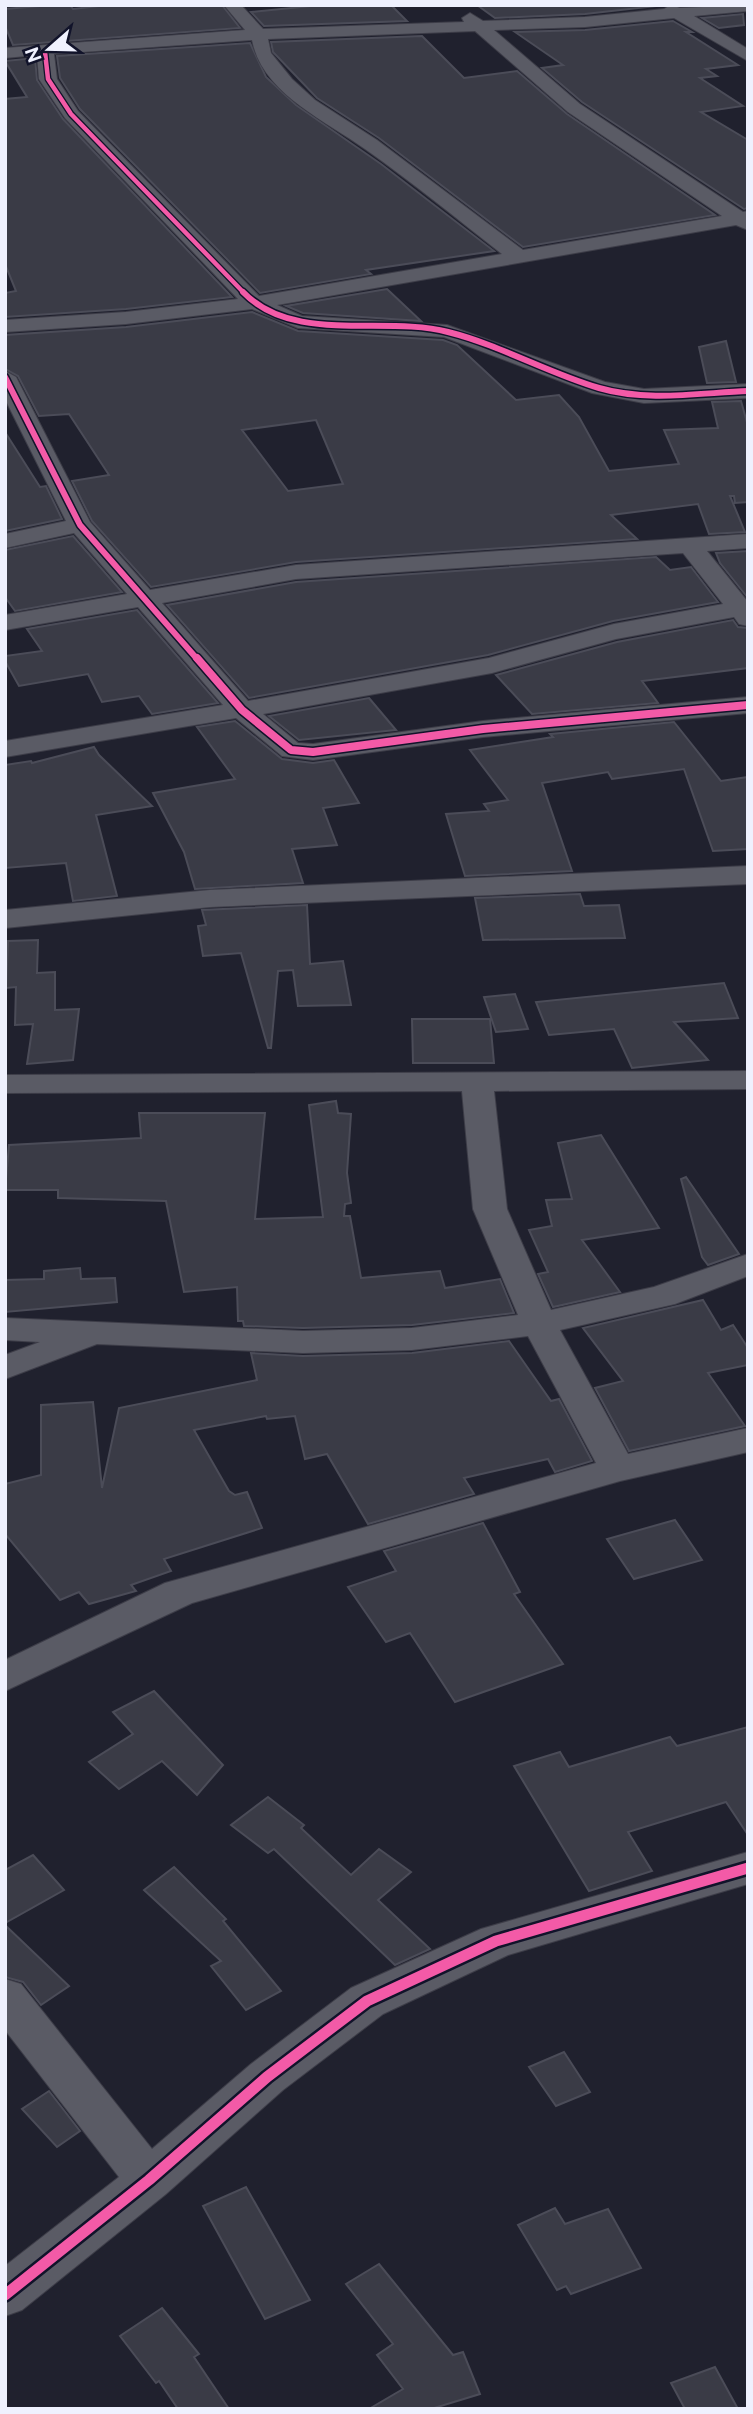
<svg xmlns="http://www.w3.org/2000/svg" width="753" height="2414" font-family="Raleway,sans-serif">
<rect width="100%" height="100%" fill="#20212e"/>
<g fill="#3a3b46" stroke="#4b4c58" stroke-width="2" fill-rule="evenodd">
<path d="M52,5H70L73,9L108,5H222L240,28L13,45L5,26V9Z"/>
<path d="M321,5H391L407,21L264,26L251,12Z"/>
<path d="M477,5H665L585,14L495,18Z"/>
<path d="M743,14L744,25L719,28L702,18Z"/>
<path d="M673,21L692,32H686L738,65L706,69L717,76L700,78L743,106L701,112L748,140V208L744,209L582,102L542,68L563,65L515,32L585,30Z"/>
<path d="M422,36L464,78L517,71L567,114L715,215L523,247L379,138L317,98L273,52L271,42Z"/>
<path d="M250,43L266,77L296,105L381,164L494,251L366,270L371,274L260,293L80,109L60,78L57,56Z"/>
<path d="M35,58L37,80L63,119L232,297L126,309L5,317V293L16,291L5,264V99L27,97L5,61Z"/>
<path d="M387,289L421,321L303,313L286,306Z"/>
<path d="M252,312L298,331L443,340L457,345L516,400L559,395L579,417L609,471L679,464L664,430L718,428L712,402L741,401L748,426V502L735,503L734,496H730L745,532L709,534L698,504L611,515L637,539L296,562L151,587L92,521L72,481L109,475L69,414L39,416L18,376L5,369V335L126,327ZM316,420L343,484L288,491L242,430Z"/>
<path d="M726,341L736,382L707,383L699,347Z"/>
<path d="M5,432L40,487L46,486L62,519L5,531Z"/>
<path d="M73,536L122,592L15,611L5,597V550Z"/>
<path d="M748,551V598L720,563L716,553Z"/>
<path d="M656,557L670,570L691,567L718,602L613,621L488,655L249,698L167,605L296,582Z"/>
<path d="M137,610L218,703L152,714L139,696L102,702L88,674L19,686L5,661V656L42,651L27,629Z"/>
<path d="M733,620L738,627L748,628V668L642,681L658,703L532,714L496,675L617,642Z"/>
<path d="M369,698L396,730L299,740L269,716Z"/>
<path d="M235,721L282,759L313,763L334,760L359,803L323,808L337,845L292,849L303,883L195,889L184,852L153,793L235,779L197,727Z"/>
<path d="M674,722L721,781L748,777V849L713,851L684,769L612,779L608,772L542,783L572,871L465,876L446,814L489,811L484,804L508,800L470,750L553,737L550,734Z"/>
<path d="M94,747L99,755L152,806L96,815L117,896L73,901L66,863L5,868V765L31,761L32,763Z"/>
<path d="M580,894L584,906L619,905L625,938L483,940L475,898Z"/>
<path d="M307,905L310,964L343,961L351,1005L298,1006L293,970L278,971L271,1048H268L241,953L203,956L198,926L206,925L202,910Z"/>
<path d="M38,940L37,973L55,972V1010L79,1009L73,1060L27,1064L33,1024L15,1025L16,987L6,988L8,941Z"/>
<path d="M724,983L738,1018L674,1022L708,1060L632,1068L614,1029L549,1035L536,1002Z"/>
<path d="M515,994L528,1029L496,1032L484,997Z"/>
<path d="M412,1019H490L494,1063H413Z"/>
<path d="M336,1101L338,1113L351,1114L347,1173L351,1203L345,1204L344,1216H350L361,1278L440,1271L445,1288L500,1279L514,1313L412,1325L303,1328L244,1326L243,1321H238L237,1287L184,1292L166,1201L58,1198V1190H5L9,1145L141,1138L139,1113H265L255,1219L323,1217L309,1105Z"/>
<path d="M601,1135L659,1228L582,1240L620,1292L553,1307L538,1274L548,1272L529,1230L552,1226L546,1200L572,1199L558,1143Z"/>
<path d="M686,1177L739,1254L708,1265L702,1257L681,1179Z"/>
<path d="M80,1268L81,1279L115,1278L117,1302L5,1312V1280L44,1279V1271Z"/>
<path d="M703,1300L721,1330L733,1325L748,1348V1365L708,1373L745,1426L629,1451L595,1388L623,1381L583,1328Z"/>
<path d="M509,1341L551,1401L559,1399L592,1461L555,1472L548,1459L464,1478L474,1494L368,1524L327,1454L305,1459L295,1416L267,1419L266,1416L194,1430L229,1491L235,1495L247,1492L262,1528L164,1559L171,1571L131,1585L136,1591L89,1604L79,1592L60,1600L5,1534V1484L41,1475V1405L93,1402L102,1488L119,1408L257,1380L251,1353L303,1356L412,1353Z"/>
<path d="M675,1520L702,1560L634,1579L607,1539Z"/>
<path d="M483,1523L520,1592L514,1594L563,1664L455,1702L410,1633L386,1642L348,1587L396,1571L384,1551Z"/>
<path d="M154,1691L223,1765L197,1795L162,1761L119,1789L89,1762L133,1734L113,1712Z"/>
<path d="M748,1727V1835L726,1802L628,1832L652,1871L589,1891L514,1766L560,1752L569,1767L670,1737L677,1746Z"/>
<path d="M268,1797L304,1825L301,1828L351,1875L379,1849L411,1872L378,1900L430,1949L395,1965L274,1849L268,1853L231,1825Z"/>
<path d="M33,1855L64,1890L5,1923V1870Z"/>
<path d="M174,1867L226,1919L223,1921L281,1991L246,2010L211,1966L221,1961L144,1890Z"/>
<path d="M5,1925L69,1986L41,2005L23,1982L5,1977Z"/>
<path d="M564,2052L590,2092L556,2106L529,2067Z"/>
<path d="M49,2091L80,2131L57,2147L22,2109Z"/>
<path d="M246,2187L310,2300L265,2319L203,2206Z"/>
<path d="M555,2208L565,2224L608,2209L641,2268L571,2294L566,2286L557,2290L518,2225Z"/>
<path d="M379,2264L453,2355L463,2352L480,2394L431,2409H369L403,2389L377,2355L393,2344L346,2284Z"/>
<path d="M162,2308L199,2354L194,2357L229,2409H178L159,2381L156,2383L120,2336Z"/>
<path d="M715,2367L738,2409H685L671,2383Z"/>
</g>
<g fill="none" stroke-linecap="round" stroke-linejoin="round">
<defs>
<g id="street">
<path d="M224,5H241L263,29L464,22L462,18L470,13L483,21L585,17L664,9L671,5L680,8L748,5V11L694,16L748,49V61L674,18L585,27L494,30L580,104L743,212L748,211V230L736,225L277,305L302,316L447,325L605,382L644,389L748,384V398L644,403L592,393L444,337L298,328L252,309L126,324L5,332V320L126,312L238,299L65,118L39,79L37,55L5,58V48L245,30ZM475,31L568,112L722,216L523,250L377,140L315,100L292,79L271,53L268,39ZM252,40C262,93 325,120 365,149C412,182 457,219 502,254L259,296L78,111L57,79L54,54Z"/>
<path d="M5,371L16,377L90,522L150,590L296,565L748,534V548L707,551L748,602V626L739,624L734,617L616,639L492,673L263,714L298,743L313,744L483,721L748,697V713L483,737L313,760L282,756L236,718L5,757V741L223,705L138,607L5,630V615L127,594L74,533L5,548V534L66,521L5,399ZM683,553L723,604L614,624L489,658L248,701L162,603L296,579Z"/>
<path d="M748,866V884L210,907L5,928V910L210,890Z"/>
<path d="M748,1071V1089L494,1091L507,1209L551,1310L654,1287L748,1254V1276L675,1304L560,1330L628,1454L748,1428V1452L620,1481L192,1603L5,1691V1660L165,1583L596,1463L528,1336L412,1350L303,1353L97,1344L5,1379V1355L40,1342L5,1340V1318L303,1331L412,1328L518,1315L473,1209L462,1091L5,1093V1075Z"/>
<path d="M748,1852V1884L508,1955L383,2014L283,2090L166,2194L22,2310L5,2316V2266L119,2177L5,2030V1979L21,1984L152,2149L251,2064L351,1988L481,1929Z"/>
</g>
</defs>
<use href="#street" stroke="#3d3d48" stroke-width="2"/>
<use href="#street" fill="#5a5b65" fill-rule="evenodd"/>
<defs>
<path id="cycleway-far3" d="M45,52L48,79L71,114L245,294"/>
<g id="cycleway-far2">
<path d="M243,292C294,345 385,315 448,332C500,345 548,373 599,388C647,402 699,393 748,391"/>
<path d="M5,377L80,525L198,660"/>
</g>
<path id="cycleway-far1" d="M197,658L242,710L291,750L313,752L483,729L748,705"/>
<path id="cycleway" d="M5,2295L149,2180L267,2077L367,2001L496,1941L748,1868"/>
</defs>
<use href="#cycleway-far3" stroke="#11132a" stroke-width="7"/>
<use href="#cycleway-far2" stroke="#11132a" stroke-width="9"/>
<use href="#cycleway-far1" stroke="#11132a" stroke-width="11"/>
<use href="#cycleway" stroke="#11132a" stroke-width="16"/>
<use href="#cycleway-far3" stroke="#f35aa7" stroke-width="4.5"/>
<use href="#cycleway-far2" stroke="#f35aa7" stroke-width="6"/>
<use href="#cycleway-far1" stroke="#f35aa7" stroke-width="8"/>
<use href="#cycleway" stroke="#f35aa7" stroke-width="11"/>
</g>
<rect width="753" height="2414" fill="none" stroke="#eff1fe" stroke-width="14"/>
<g transform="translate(49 49) rotate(250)" stroke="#11132a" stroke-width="5" paint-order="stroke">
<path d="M0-5L12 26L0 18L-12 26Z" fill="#eff1fe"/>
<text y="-10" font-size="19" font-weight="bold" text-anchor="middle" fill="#eff1fe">N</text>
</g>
</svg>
